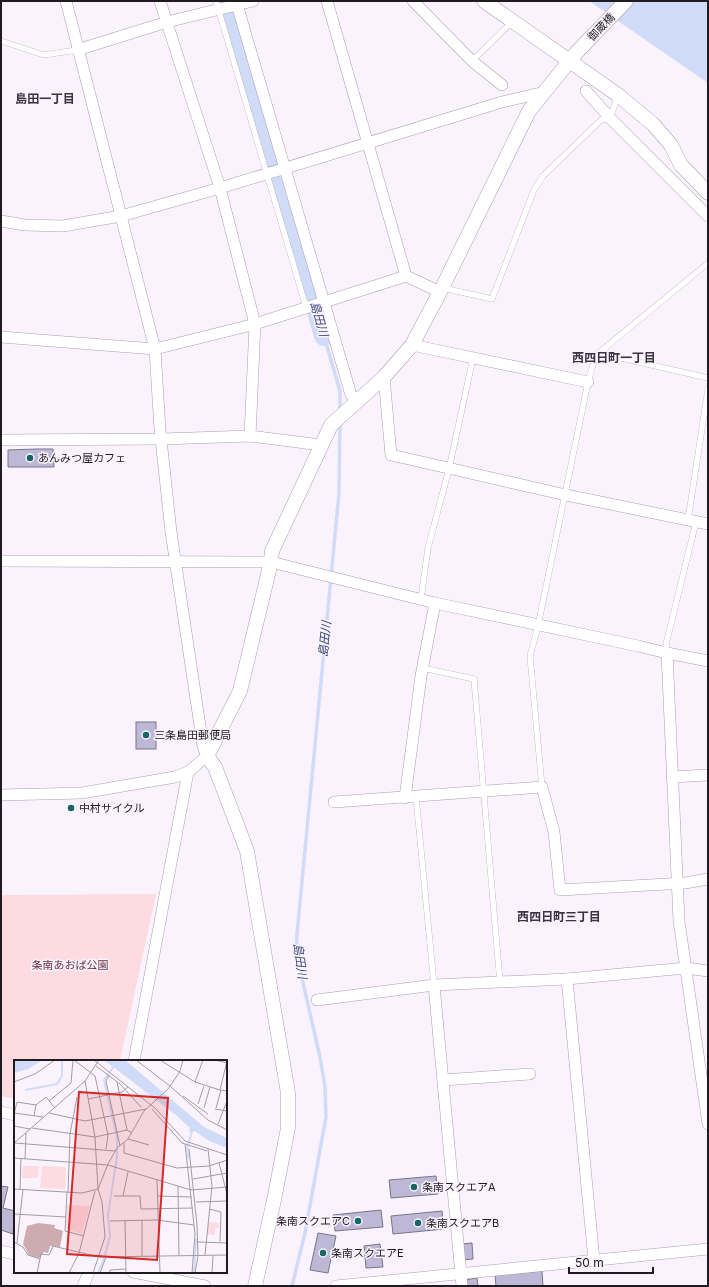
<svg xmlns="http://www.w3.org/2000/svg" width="709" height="1287" font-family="Inter,'Noto Sans JP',sans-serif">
<rect width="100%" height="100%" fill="#faf3fd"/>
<path fill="#fddbe0" d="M156,894L120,1061H15V1099L1,1096V895Z"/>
<path fill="#cfdbf7" d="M589,1H708V83Z"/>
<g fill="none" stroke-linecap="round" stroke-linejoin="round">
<g stroke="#cfdbf7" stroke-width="3.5">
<path d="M324,336L340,391V412"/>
<path d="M292,1286L305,1233L326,1117L325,1087L320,1057L296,952L297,934L339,493L340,422"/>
</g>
<path stroke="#cfdbf7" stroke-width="20" d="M228,1L324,336"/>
</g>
<g fill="#bcb8d5" stroke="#787688">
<path d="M37,449H53L54,467H8V450Z"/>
<rect x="136" y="722" width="20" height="27"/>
<path d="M436,1176L438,1194L391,1198L389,1180Z"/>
<path d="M1,1186L8,1187L3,1208L15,1211L13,1234L1,1230Z"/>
<path d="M381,1210L383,1227L335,1231L333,1215Z"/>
<path d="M442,1211L444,1229L393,1234L391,1216Z"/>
<path d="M318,1233L336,1236L328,1273L310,1270Z"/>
<path d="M472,1243L473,1259L462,1260L461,1244Z"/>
<path d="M380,1244L383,1267L366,1268L364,1246Z"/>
<path d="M542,1271L543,1286H496L495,1275Z"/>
<path d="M477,1278L478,1286H464V1280Z"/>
</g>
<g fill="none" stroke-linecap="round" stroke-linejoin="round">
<defs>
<g id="service">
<path d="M216,1L306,307"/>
<path d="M1,41L44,55L77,50"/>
<path d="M472,61L512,22"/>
<path d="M443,288L492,299L534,190L543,176L601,120L610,118L618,95"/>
<path d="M601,351L608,355L708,378"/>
<path d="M688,520L708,389"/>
<path d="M421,599L428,548L449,469L473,358"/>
<path d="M667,653L666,644L696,522"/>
<path d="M423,668L474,679L500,982"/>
<path d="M542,787L530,656L538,626L588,382L596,355L708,263"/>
<path d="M416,797L434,985"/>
</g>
<g id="minor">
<path d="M160,1L220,188L255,324L250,436"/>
<path d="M236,1L351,395L358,400"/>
<path d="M327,1L406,276"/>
<path d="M413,1L472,61L502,85"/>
<path d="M77,50L167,22L253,1"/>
<path d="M586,91L610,118L708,216"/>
<path d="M1,221L25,225L63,226L121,216L220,188L502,102L545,92"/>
<path d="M1,337L155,349L255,324L406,276L440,292"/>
<path d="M412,345L588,382"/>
<path d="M384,377L391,455L566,495L708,524"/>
<path d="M1,440L162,439L250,436L321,445"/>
<path d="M1,561L271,562L435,603L638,646L667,653L708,661"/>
<path d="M667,653L679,921L708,1124"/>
<path d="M672,777L708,775"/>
<path d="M1,795L82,793L175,777L188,772L207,756L203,746L171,532L160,430L155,349L66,1"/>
<path d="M405,798L421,676L435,603"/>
<path d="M334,802L542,787L554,832L560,890L685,883L708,879"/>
<path d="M567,979L594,1260"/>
<path d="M434,985L462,1286"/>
<path d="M317,1000L434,985L567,979L686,968L708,971"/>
<path d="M134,1061L188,772"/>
<path d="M443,1080L530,1074"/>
<path d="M1,1112L15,1115"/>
<path d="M1,1251L15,1254"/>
<path d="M133,1272L205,1286"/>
<path d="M83,1286L89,1272"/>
<path d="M336,1286L708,1249"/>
</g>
<g id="tertiary">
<path d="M484,1L618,95L653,124L671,145L681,165L708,193"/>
<path d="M255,1286L274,1200L288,1128V1093L247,851L215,767L207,756L240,691L271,562L272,551L331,425L384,377L412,345L442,288L529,111L576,53L626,1"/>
</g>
</defs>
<use href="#service" stroke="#aa9eaf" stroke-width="6"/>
<use href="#minor" stroke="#aa9eaf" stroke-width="12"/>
<use href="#tertiary" stroke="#aa9eaf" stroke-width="15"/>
<use href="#service" stroke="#fff" stroke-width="5.5"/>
<use href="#minor" stroke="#fff" stroke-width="11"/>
<use href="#tertiary" stroke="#fff" stroke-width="14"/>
</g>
<g fill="#176564" stroke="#faf3fd" stroke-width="1.5">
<circle cx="30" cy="458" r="4"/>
<circle cx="146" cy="735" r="4"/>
<circle cx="71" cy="808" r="4"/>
<circle cx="414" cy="1187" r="4"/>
<circle cx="358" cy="1221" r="4"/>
<circle cx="418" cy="1223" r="4"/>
<circle cx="323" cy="1253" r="4"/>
</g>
<g text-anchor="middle" stroke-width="3" stroke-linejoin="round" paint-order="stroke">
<g font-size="11" fill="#1f1b21" stroke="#faf3fd">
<text transform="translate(601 27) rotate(-46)" y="4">御蔵橋</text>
</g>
<g font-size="11" fill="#1f1b21" stroke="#faf3fd" text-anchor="start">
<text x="38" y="462">あんみつ屋カフェ</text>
<text x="154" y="739">三条島田郵便局</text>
<text x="79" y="812">中村サイクル</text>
<text x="422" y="1191">条南スクエアA</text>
<text x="350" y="1225" text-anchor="end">条南スクエアC</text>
<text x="426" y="1227">条南スクエアB</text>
<text x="331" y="1257">条南スクエアE</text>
</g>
<g font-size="11" fill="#663540" stroke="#faf3fd">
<text x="70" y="969">条南あおば公園</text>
</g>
<g font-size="12" font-weight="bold" fill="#3c3240" stroke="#faf3fd">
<text x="45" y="103">島田一丁目</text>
<text x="614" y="362">西四日町一丁目</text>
<text x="559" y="921">西四日町三丁目</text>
</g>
<g font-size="12" font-style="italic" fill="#3d4c75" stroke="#faf3fd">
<text transform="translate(319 319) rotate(74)" y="4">島田川</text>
<text transform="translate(325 639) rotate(-84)" y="4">島田川</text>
<text transform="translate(300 961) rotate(82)" y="4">島田川</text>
</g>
</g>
<g transform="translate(14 1060)">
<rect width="213" height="213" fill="#faf3fd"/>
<path d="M9,106H25L24,118H8ZM28,106L52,107L51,129L26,128ZM53,145L76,146L68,174L52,169ZM194,162L205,163V168H201V175L194,174Z" fill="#fddbe0"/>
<path d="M24,163L41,165L40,168L49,171L46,187L36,186L34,193L30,192L25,198L15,195L9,184L13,166Z" fill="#ceabb1"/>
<path d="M0,0H29L14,9L0,13ZM90,0H111L190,67L213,78V88L195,81L181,71L175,72L176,68L162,55Z" fill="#cfdbf7"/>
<path fill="none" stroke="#cfdbf7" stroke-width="2" d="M101,5L90,20L103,77M11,30L43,24L48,16V1M175,99L173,89L178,71M91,195L96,176L94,155L103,97V77M84,213L90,198M180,213L182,179"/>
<path fill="none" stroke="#a29da5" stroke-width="1" d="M60,0L81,16L94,75L92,89M80,0L142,49L171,81L213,95M122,0L156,26L194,60L213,70M146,0L181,22L206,30M201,0L213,3M213,1L206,30L213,31M82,6L106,24L127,47M95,15L92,21L106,86M0,22L21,14L41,0M103,22L113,70M181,22L189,0M169,36L194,54M74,39L108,32L114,27M35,41L57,23L59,0M184,44L190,26M190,48L196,27M202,48L207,30M138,49L168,83L193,91M201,49L213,51M0,53L29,57M35,53L71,61L132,49M0,54L3,42L22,45M20,56L22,45L32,37L41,48M204,64L213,41M0,66L16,69M18,68L81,77L113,70L118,73M114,79L135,85M0,83L71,21L85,0M1,83L101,91M110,83V93L163,108L195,106L213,100M171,84L181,174L178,213M175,89L183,165L184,196L181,213M0,98L94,105L177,130L213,127M11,99L12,73M205,103L213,134M179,119L213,113M143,120L146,213M164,126L165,196M0,129L68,133L84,129L81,77L71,21M6,129L7,99M53,132L51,171L70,176M54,132L56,74L63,37M100,136H126L127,149L179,148M109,136L114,112M143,136L178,137M182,142L213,141M195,149L207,152L206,182M0,154L52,157M111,160L112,213M128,160V196M96,161L143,160L180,165M0,182L9,187L14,195L26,199M184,182L213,183M3,183L9,129M191,195L198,126L194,89M23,213L27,194L35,195L39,186L85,197L213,195M55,213L65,193L81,131M79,213L91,177L88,142L84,129L94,104L103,88L114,79L130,51L155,28L166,11L169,0M86,213L92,197M96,213V210L112,209M198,213L199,196"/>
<path fill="#d62828" fill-opacity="0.15" stroke="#d62828" stroke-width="2" d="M65,32L154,38L143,200L53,194Z"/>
<rect width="213" height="213" fill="none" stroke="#1f1b21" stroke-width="2"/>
</g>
<rect width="709" height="1287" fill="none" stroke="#1f1b21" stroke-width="4"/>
<path d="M569 1267v6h84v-6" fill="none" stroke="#1f1b21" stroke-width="2"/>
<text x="575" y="1267" font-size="12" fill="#1f1b21" stroke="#faf3fd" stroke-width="3" paint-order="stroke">50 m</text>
</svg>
